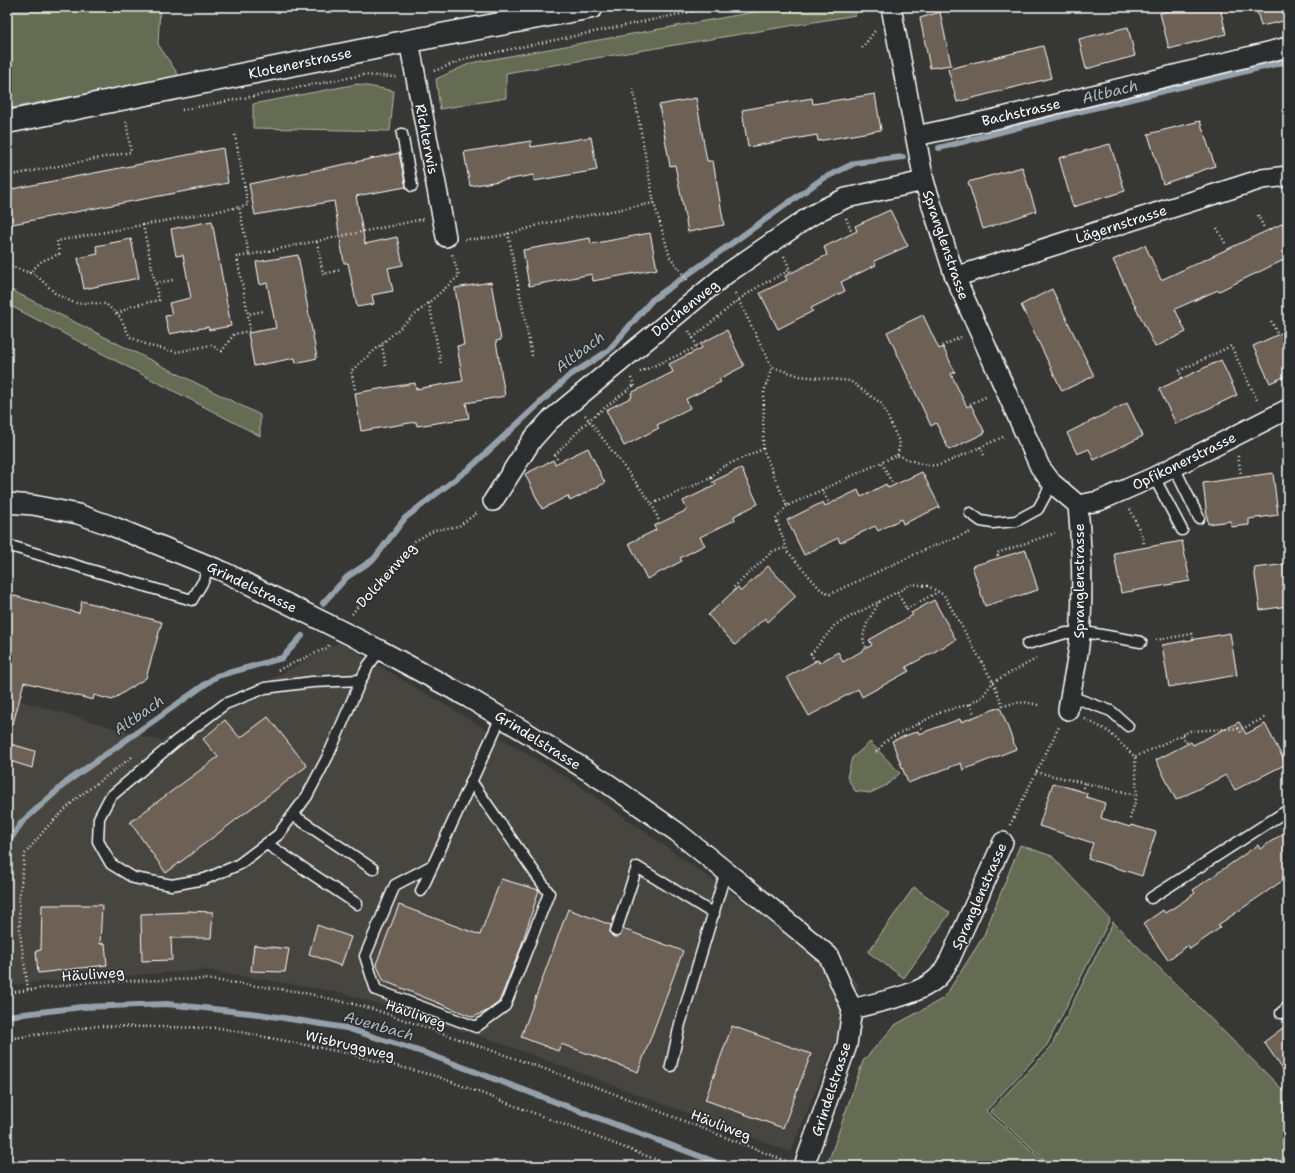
<svg xmlns="http://www.w3.org/2000/svg" width="1295" height="1173" font-family="'Shantell Sans',sans-serif">
<rect width="100%" height="100%" fill="#373736"/>
<filter id="ink" filterUnits="userSpaceOnUse"><feTurbulence type="fractalNoise" baseFrequency=".025" numOctaves="2"/><feDisplacementMap in="SourceGraphic" scale="8" xChannelSelector="R" yChannelSelector="G"/><feConvolveMatrix kernelMatrix="1 2 1 2 8 2 1 2 1" color-interpolation-filters="sRGB"/></filter>
<g filter="url(#ink)">
<path fill="#47443f" d="M339,642L573,781L859,983L791,1152L495,1041L343,993L206,970L37,982L7,986V697L160,741Z"/>
<g fill="#666c52" stroke="#b2b6a8">
<path d="M7,7H160L158,44L179,76L7,109Z"/>
<path d="M782,7H855L856,15L506,73V98L440,109L436,79L471,63Z"/>
<path d="M357,84L394,91L390,131L253,128V104Z"/>
<path d="M7,288L260,415V436L7,304Z"/>
<path d="M870,742L900,773L887,785L870,793L855,791L847,777L852,758Z"/>
<path d="M1020,845L1052,856L1110,919L1047,1045L986,1111L1049,1166H838L828,1163L863,1061L895,1025L944,998L983,937Z"/>
<path d="M914,887L950,913L904,978L868,952Z"/>
<path d="M1113,922L1288,1095V1166H1052L990,1111L1051,1047Z"/>
</g>
<g fill="none" stroke-linecap="round" stroke-linejoin="round">
<g stroke="#95a1aa" stroke-width="6">
<path d="M939,148L1073,113L1288,61"/>
<path d="M323,603L347,577L374,559L405,518L471,467L569,376L608,351L652,300L822,179L855,163L903,157"/>
<path d="M7,844L22,822L68,781L217,676L282,658L302,636"/>
<path d="M7,1016L82,1007L167,1004L259,1014L346,1028L428,1054L726,1166"/>
</g>
</g>
<g fill="#6d6154" stroke="#fff">
<path d="M1184,7H1220L1226,34L1169,49L1160,13Z"/>
<path d="M1256,7H1288V20L1261,26Z"/>
<path d="M940,12L951,65L930,68L920,18Z"/>
<path d="M1128,27L1135,56L1086,69L1079,39Z"/>
<path d="M1043,46L1051,78L957,102L948,69Z"/>
<path d="M875,94L881,130L818,141L817,135L748,147L742,110L812,98L813,104Z"/>
<path d="M696,98L707,161H713L724,225L688,232L675,165L670,166L659,105Z"/>
<path d="M1200,121L1215,166L1163,184L1148,134Z"/>
<path d="M591,137L597,170L534,181V175L470,186L464,152L531,141V147Z"/>
<path d="M1110,144L1125,191L1073,207L1059,158Z"/>
<path d="M223,148L228,183L7,225V190Z"/>
<path d="M399,153L406,187L356,196L365,244L397,237L403,265L388,268L393,291L372,295L374,304L357,307L348,263H344L334,201L255,215L249,184Z"/>
<path d="M1022,167L1036,211L983,229L968,182Z"/>
<path d="M890,210L908,246L874,261L876,265L841,282L845,291L811,308L813,311L778,329L760,293L787,280L785,276L827,255L824,247L857,231L855,226Z"/>
<path d="M212,221L231,326L209,330L208,327L169,334L165,316L172,315L169,303L191,298L183,255L176,256L171,229Z"/>
<path d="M1288,221V258L1219,291L1218,290L1175,309L1186,332L1155,347L1113,260L1145,245L1161,280Z"/>
<path d="M650,233L657,269L593,281L592,274L529,286L523,250L590,238L591,244Z"/>
<path d="M131,239L139,278L84,289L78,258L98,254L96,246Z"/>
<path d="M298,255L317,358L296,363L295,358L254,366L248,333L276,328L267,283L260,285L256,262Z"/>
<path d="M491,282L501,340L496,341L505,396L466,403L469,418L417,426L416,422L361,431L355,393L415,383L416,389L463,381L457,346L464,345L455,288Z"/>
<path d="M1052,289L1094,376L1062,391L1021,305Z"/>
<path d="M923,315L939,349L943,347L955,372L951,374L967,407L971,405L985,433L949,450L936,423L931,426L887,332Z"/>
<path d="M727,330L744,366L719,379L721,382L686,399L690,408L657,425L659,428L624,446L606,410L632,397L631,393L673,372L669,364L702,348L700,344Z"/>
<path d="M1288,330V375L1270,383L1253,346Z"/>
<path d="M1221,360L1237,395L1176,424L1159,389Z"/>
<path d="M1127,403L1143,436L1094,460L1089,449L1077,454L1067,433Z"/>
<path d="M588,448L605,483L570,501L568,496L542,509L525,474L553,460L555,464Z"/>
<path d="M741,468L758,504L734,516L735,520L700,537L705,545L680,558L682,561L647,579L629,543L656,530L654,526L687,510L683,501L716,485L714,481Z"/>
<path d="M922,472L940,507L903,524L901,519L878,531L875,526L840,543L838,538L804,555L787,520L823,502L825,506L858,490L861,497L886,484L888,488Z"/>
<path d="M1273,473L1278,515L1249,519V525L1231,527V521L1208,524L1203,483Z"/>
<path d="M1182,541L1190,581L1121,593L1114,553Z"/>
<path d="M1026,550L1038,590L985,606L972,566Z"/>
<path d="M1288,564V606L1260,610L1254,568Z"/>
<path d="M768,566L796,596L768,622L765,618L735,645L708,615L738,587L741,591Z"/>
<path d="M7,594L79,613L82,601L162,622L146,678L112,700L94,695L93,700L24,682L13,724H7Z"/>
<path d="M934,600L956,640L906,667L909,671L862,697L858,689L809,716L787,677L818,660L819,663L838,652L843,662L872,645L869,640L913,615L911,613Z"/>
<path d="M1230,633L1237,675L1169,687L1162,645Z"/>
<path d="M1000,707L1016,749L963,770L961,763L908,783L892,741L918,731L919,734L960,719L961,722Z"/>
<path d="M268,717L307,766L166,873L130,822L218,757L203,739L225,720L240,738Z"/>
<path d="M1239,722L1246,734L1265,724L1286,764L1235,790L1226,775L1176,800L1156,760L1191,742L1193,745Z"/>
<path d="M7,743L35,751L32,768L7,760Z"/>
<path d="M1053,783L1087,793L1086,797L1105,803L1101,818L1130,827L1131,825L1156,832L1142,876L1088,859L1093,843L1039,826Z"/>
<path d="M1288,830V877L1218,925L1220,928L1190,949L1188,945L1168,960L1143,924L1163,910L1165,913L1181,903L1195,893L1193,890L1258,845L1260,849Z"/>
<path d="M501,879L539,890L520,950L499,1002L487,1011L473,1017L384,981L376,964L399,905L480,935Z"/>
<path d="M42,905H102L100,944L105,943L107,965L38,973L36,951L41,950Z"/>
<path d="M568,909L611,925L610,932L614,937L620,936L623,929L683,951L638,1072L561,1044L558,1051L521,1037Z"/>
<path d="M187,911L213,912L211,938H171L172,960L142,961L141,914L187,912Z"/>
<path d="M317,925L351,937L341,966L309,954Z"/>
<path d="M254,945L289,949L285,972L251,971Z"/>
<path d="M1288,1024V1077L1264,1042Z"/>
<path d="M732,1026L811,1054L783,1128L705,1100Z"/>
</g>
<g fill="none" stroke-linecap="round" stroke-linejoin="round">
<defs>
<g id="service">
<path d="M402,134L412,186"/>
<path d="M1174,467L1199,518"/>
<path d="M1154,477L1182,530"/>
<path d="M970,513L981,521L993,523L1016,521L1038,509L1052,483"/>
<path d="M7,545L192,600L204,580L208,565"/>
<path d="M1027,644L1066,633H1090L1141,642"/>
<path d="M361,680L312,682L265,688L225,704L175,742L110,797L99,818L98,841L111,864L134,878L172,885L205,879L238,865L278,835L307,796L328,756L361,680L368,666L380,650"/>
<path d="M1070,696L1111,711L1128,726"/>
<path d="M293,815L373,869"/>
<path d="M267,844L357,904"/>
<path d="M433,865L395,885L365,956L376,990L476,1027L505,1006L549,893L471,781"/>
<path d="M421,891L501,717"/>
<path d="M1151,898L1288,810"/>
<path d="M616,931L637,867L714,914"/>
<path d="M1281,1013L1288,1007"/>
<path d="M671,1066L680,1024L726,871"/>
</g>
<g id="minor">
<path d="M891,7L924,181L955,277L1040,467L1052,483L1078,505C1082,552 1084,599 1079,646C1076,668 1071,689 1068,710"/>
<path d="M409,41L446,237"/>
<path d="M916,136L995,119L1288,47"/>
<path d="M955,277L1262,179L1288,176"/>
<path d="M493,501L532,440L549,421L725,275L809,217L823,209L846,198L924,181"/>
<path d="M7,503L33,505L78,514L112,526L222,571L380,650L469,698L529,734L607,783L677,832L749,890L828,955L852,1009L847,1045L804,1166"/>
<path d="M1078,505L1099,501L1154,477L1288,409"/>
<path d="M852,1009C877,1002 917,996 936,979C942,974 946,966 950,959L1003,842"/>
</g>
<path id="secondary" d="M7,122L409,41L592,7"/>
</defs>
<use href="#service" stroke="#fff" stroke-width="13"/>
<use href="#minor" stroke="#fff" stroke-width="22"/>
<use href="#secondary" stroke="#fff" stroke-width="25"/>
<g stroke="#fff" stroke-width="2.5" stroke-dasharray="1 3" stroke-linecap="butt">
<path d="M862,48L875,31"/>
<path d="M434,71L468,58L714,7"/>
<path d="M182,110L363,75L396,77"/>
<path d="M235,135L248,205L239,207"/>
<path d="M7,176L131,152L126,120"/>
<path d="M654,203L670,257L689,282"/>
<path d="M1258,215L1264,228"/>
<path d="M846,218L851,231"/>
<path d="M143,225L155,283L173,280"/>
<path d="M1217,228L1226,245"/>
<path d="M508,233L532,356"/>
<path d="M465,239C487,240 521,232 541,224L654,203L633,88"/>
<path d="M317,242L323,274L341,270"/>
<path d="M249,255L237,257L248,314L264,311"/>
<path d="M784,256L791,272"/>
<path d="M7,265L36,275L55,293L74,303H91L106,304L120,317L130,337L150,346L177,352L211,345L222,351L234,334L250,331L248,314"/>
<path d="M29,273L42,261L59,254L57,241L239,207L249,255L424,219"/>
<path d="M735,293L772,367L800,376L850,381L882,404L900,444L897,455"/>
<path d="M429,303L441,364"/>
<path d="M117,314L132,306L159,300L155,283"/>
<path d="M1271,321L1277,333"/>
<path d="M689,331L698,348"/>
<path d="M693,338L738,300L761,285L790,270"/>
<path d="M382,345L386,367"/>
<path d="M942,346L961,337"/>
<path d="M640,372L692,349L697,345"/>
<path d="M631,378L636,389"/>
<path d="M1182,378L1179,371L1231,346L1258,402"/>
<path d="M355,389L351,371L459,276L452,254"/>
<path d="M970,404L988,396"/>
<path d="M585,415L652,504L711,478L720,468L763,449L787,506L897,455C913,461 926,468 943,464L1005,436"/>
<path d="M980,447L984,455"/>
<path d="M763,449L764,392L772,367"/>
<path d="M1238,456L1241,475"/>
<path d="M557,459L555,455L589,420L634,385"/>
<path d="M882,463L892,483"/>
<path d="M711,478L714,485"/>
<path d="M822,490L829,503"/>
<path d="M652,504L659,521"/>
<path d="M787,506L776,519L788,552L821,590L830,594L926,549L971,532"/>
<path d="M1130,509L1143,538L1144,545"/>
<path d="M998,556L997,553L1055,533"/>
<path d="M735,590L733,588L773,551L786,548"/>
<path d="M897,592L909,613"/>
<path d="M906,609L938,592"/>
<path d="M352,614L372,588L415,541L435,530L459,526L478,512"/>
<path d="M1156,640L1192,634L1193,638"/>
<path d="M866,647C857,634 873,614 879,602"/>
<path d="M815,661L811,654L835,625L912,584L928,586L944,595L993,682L1003,706C1018,702 1024,701 1038,705"/>
<path d="M278,670L327,648L329,645"/>
<path d="M970,704L974,714"/>
<path d="M1085,719L1108,731L1135,757L1190,731L1244,728L1266,717"/>
<path d="M919,724L922,729"/>
<path d="M1238,728L1242,734"/>
<path d="M1182,735L1187,743"/>
<path d="M876,752L888,739L941,712L970,704L982,697L993,682L1036,659"/>
<path d="M1036,772L1137,795L1135,757"/>
<path d="M1083,788L1085,783"/>
<path d="M1130,819L1137,795"/>
<path d="M1010,825L1059,727"/>
<path d="M28,989L20,934L19,899L25,854L47,827L77,798L132,757"/>
<path d="M7,993L89,982L205,979L301,992L370,1008L602,1089L786,1161"/>
<path d="M7,1039L97,1026L220,1028L341,1052L436,1076L673,1166"/>
</g>
<use href="#service" stroke="#2a2d2e" stroke-width="10"/>
<use href="#minor" stroke="#2a2d2e" stroke-width="19"/>
<use href="#secondary" stroke="#2a2d2e" stroke-width="22"/>
</g>
</g>
<g text-anchor="middle" stroke-width="3" stroke-linejoin="round" paint-order="stroke">
<g font-size="14" fill="#fff" stroke="#2a2d2e">
<text transform="translate(300 63) rotate(-12)" y="5">Klotenerstrasse</text>
<text transform="translate(1021 112) rotate(-13)" y="5">Bachstrasse</text>
<text transform="translate(427 139) rotate(79)" y="5">Richterwis</text>
<text transform="translate(1121 224) rotate(-18)" y="5">Lägernstrasse</text>
<text transform="translate(946 245) rotate(71)" y="5">Spranglenstrasse</text>
<text transform="translate(685 308) rotate(-39)" y="5">Dolchenweg</text>
<text transform="translate(1184 461) rotate(-26)" y="5">Opfikonerstrasse</text>
<text transform="translate(386 575) rotate(-48)" y="5">Dolchenweg</text>
<text transform="translate(1079 581) rotate(-90)" y="5">Spranglenstrasse</text>
<text transform="translate(252 587) rotate(26)" y="5">Grindelstrasse</text>
<text transform="translate(538 740) rotate(32)" y="5">Grindelstrasse</text>
<text transform="translate(979 896) rotate(-66)" y="5">Spranglenstrasse</text>
<text transform="translate(93 974) rotate(-4)" y="5">Häuliweg</text>
<text transform="translate(416 1014) rotate(19)" y="5">Häuliweg</text>
<text transform="translate(350 1045) rotate(13)" y="5">Wisbruggweg</text>
<text transform="translate(831 1089) rotate(-72)" y="5">Grindelstrasse</text>
<text transform="translate(721 1125) rotate(21)" y="5">Häuliweg</text>
</g>
<g font-size="15" font-style="italic" fill="#afb8bf" stroke="#2a2d2e">
<text transform="translate(1110 92) rotate(-14)" y="5">Altbach</text>
<text transform="translate(580 352) rotate(-37)" y="5">Altbach</text>
<text transform="translate(139 715) rotate(-35)" y="5">Altbach</text>
<text transform="translate(379 1026) rotate(16)" y="5">Auenbach</text>
</g>
</g>
<rect width="1295" height="1173" fill="none" stroke="#2a2d2e" stroke-width="24"/>
<rect x="12" y="12" width="1271" height="1149" fill="none" stroke="#fff" stroke-width="1.5" filter="url(#ink)"/>
</svg>
